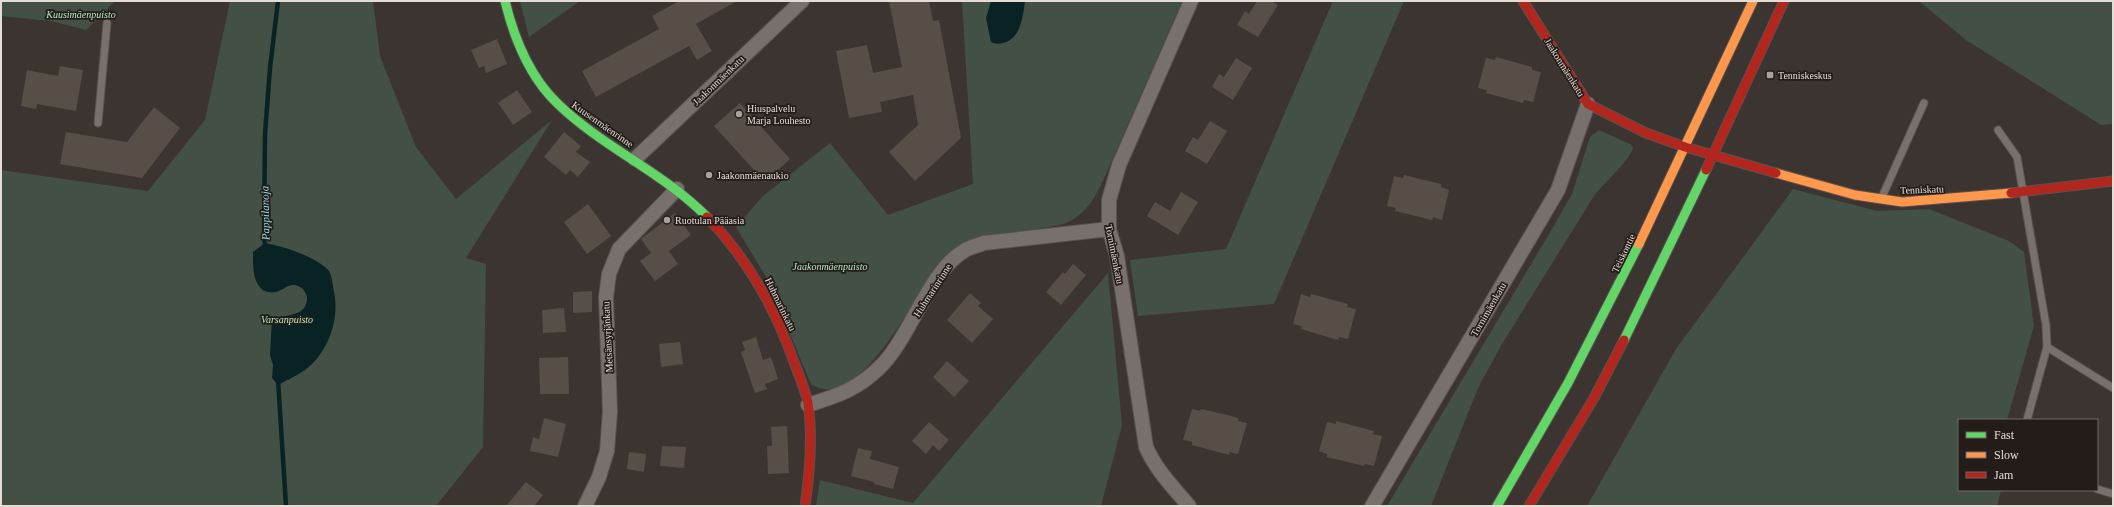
<svg xmlns="http://www.w3.org/2000/svg" width="2114" height="507" font-family="Georgia,serif">
<rect width="100%" height="100%" fill="#3c3430"/>
<g fill="#435045">
<path d="M1,1H115L86,30L51,21L1,16Z"/>
<path d="M230,1H373L380,56L416,147L456,199L552,120L466,258L486,264L483,447L436,506H1V170L148,191L205,120Z"/>
<path d="M520,1H580L529,37Z"/>
<path d="M962,1H1182L1106,174C1096,196 1088,214 1064,224C1049,227 1034,230 1019,231C998,234 977,234 958,247C951,251 943,258 938,265C916,292 859,416 811,384L766,277L736,227L763,196L830,143L888,215L973,184Z"/>
<path d="M1333,1H1404L1274,304L1138,316L1130,260L1226,249Z"/>
<path d="M1919,1H2113V124L2101,125L1966,40Z"/>
<path d="M1599,130L1630,144L1633,148C1631,159 1603,184 1594,196L1502,344L1478,388L1431,506H1387L1552,229L1572,194L1590,137Z"/>
<path d="M1793,189L1877,211L1929,209L2009,241L2024,252L2034,326L2007,420H1959V490H2001L1997,506H1587L1676,349Z"/>
<path d="M1108,273L1122,425L1101,506H816L820,480L913,503Z"/>
</g>
<g fill="#092325">
<path d="M991,1H1025C1023,16 1021,39 1003,43C998,44 995,44 991,42L986,18Z"/>
<path d="M265,243C283,246 317,257 329,271C332,276 333,286 334,292C340,319 328,353 305,370C296,376 287,380 278,385L272,378L273,365L270,355L272,318C285,315 308,317 307,297C306,293 304,289 300,287C289,281 284,291 275,292C252,296 253,266 253,252Z"/>
</g>
<g fill="none" stroke-linecap="round" stroke-linejoin="round">
<g stroke="#092325" stroke-width="4.5">
<path d="M266,249L264,239L265,134L270,68L278,1"/>
<path d="M278,380L286,506"/>
</g>
</g>
<g fill="#574e48">
<path d="M679,1H737L696,24L712,51L697,60L689,46L596,97L582,71L659,29L652,16Z"/>
<path d="M889,1H929L933,21L939,20L961,138L915,181L889,152L918,125L913,95L880,102L882,112L849,118L836,51L867,45L873,73L902,67Z"/>
<path d="M1257,1H1271L1278,5L1258,37L1237,25L1245,11L1249,14Z"/>
<path d="M497,39L507,64L486,73L484,66L479,68L471,50Z"/>
<path d="M1496,57L1532,67V70L1541,72L1533,102L1524,100L1523,103L1486,93L1487,90L1478,88L1486,58L1495,60Z"/>
<path d="M1236,58L1252,68L1233,100L1212,87L1219,74L1224,77Z"/>
<path d="M60,66L83,70L76,111L37,104L36,109L21,106L27,70L58,76Z"/>
<path d="M517,90L532,112L513,125L498,103Z"/>
<path d="M740,103L790,159L765,182L714,126Z"/>
<path d="M154,107L180,128L142,178L60,164L66,132L127,142Z"/>
<path d="M1210,121L1227,131L1207,164L1185,151L1193,137L1198,140Z"/>
<path d="M564,132L581,146L576,152L590,162L578,177L570,170L566,175L544,157Z"/>
<path d="M1404,175L1441,184V187L1449,190L1442,220L1433,217L1432,220L1395,211L1396,208L1387,206L1394,176L1403,178Z"/>
<path d="M1181,192L1198,202L1178,235L1147,216L1155,202L1170,211Z"/>
<path d="M588,204L611,236L587,254L564,222Z"/>
<path d="M675,213L691,235L669,251L678,264L655,281L640,261L651,253L641,239Z"/>
<path d="M1073,264L1086,275L1061,305L1046,292L1063,272L1065,274Z"/>
<path d="M592,291V312L573,313V292Z"/>
<path d="M970,293L981,303L978,306L993,319L972,343L947,320Z"/>
<path d="M1301,294L1310,297L1311,294L1326,298L1348,304L1347,307L1356,309L1348,339L1339,337L1338,340L1301,329L1302,326L1293,324Z"/>
<path d="M564,308L566,332L543,333L542,310Z"/>
<path d="M756,337L763,360L771,357L778,379L765,384L767,389L755,393L741,352L745,350L742,342Z"/>
<path d="M680,342L683,364L661,367L659,344Z"/>
<path d="M568,357L569,394H540L539,358Z"/>
<path d="M947,361L969,381L954,397L933,377Z"/>
<path d="M1192,409L1200,411L1201,409L1228,415L1238,418V421L1247,423L1238,454L1230,452L1229,455L1192,445V442L1183,440Z"/>
<path d="M544,418L566,424L558,457L530,451L533,437L539,439Z"/>
<path d="M1336,421L1374,431L1373,434L1382,436L1374,466L1365,464L1364,466L1327,457V454L1319,451L1327,422L1336,424Z"/>
<path d="M929,422L949,440L939,451L933,445L926,454L912,441Z"/>
<path d="M787,426L789,473L768,474L767,446H772L771,427Z"/>
<path d="M662,446L686,447L684,468L660,466Z"/>
<path d="M858,448L872,451L870,459L899,467L893,489L874,484V482L851,476Z"/>
<path d="M629,452L646,454L644,472L627,469Z"/>
<path d="M526,482L543,495L534,506H506Z"/>
</g>
<g fill="none" stroke-linecap="round" stroke-linejoin="round">
<defs>
<g id="lane">
<path d="M98,123L107,23"/>
<path d="M1998,130L2017,157L2046,325L2047,347L2027,420"/>
<path d="M1882,197L1924,103"/>
<path d="M2047,347L2113,388"/>
<path d="M2097,489L2113,494"/>
</g>
<g id="street">
<path d="M635,159L802,1"/>
<path d="M808,405C837,396 858,389 880,367C910,338 929,271 964,251C969,247 977,246 984,243L1109,229"/>
<path d="M585,506L599,477L607,451L610,412L606,297L609,274L619,249L677,189"/>
<path d="M1189,506C1173,487 1156,470 1146,447L1117,256L1109,229V200L1119,165L1191,1"/>
<path d="M1372,506L1558,190L1588,104"/>
</g>
<g id="fast">
<path d="M505,1C514,38 529,76 557,103C602,147 663,172 707,217"/>
<path d="M1624,340L1706,170"/>
<path d="M1497,506L1568,383L1639,244"/>
</g>
<g id="slow">
<path d="M1776,173L1855,195L1902,202L2011,193"/>
<path d="M1639,244L1753,1"/>
</g>
<g id="jam">
<path d="M1523,1L1588,104L1646,133L1685,147L1776,173"/>
<path d="M1706,170L1784,1"/>
<path d="M2011,193L2113,181"/>
<path d="M707,217C748,259 775,308 794,362C799,375 805,389 808,403C813,437 810,472 805,506"/>
<path d="M1529,506L1594,398L1624,340"/>
</g>
</defs>
<use href="#lane" stroke="#59524e" stroke-width="9"/>
<use href="#street" stroke="#59524e" stroke-width="16"/>
<use href="#fast" stroke="#59524e" stroke-width="11"/>
<use href="#slow" stroke="#59524e" stroke-width="11"/>
<use href="#jam" stroke="#59524e" stroke-width="11"/>
<use href="#lane" stroke="#78706c" stroke-width="7"/>
<use href="#street" stroke="#78706c" stroke-width="14"/>
<use href="#fast" stroke="#63d668" stroke-width="9"/>
<use href="#slow" stroke="#ff974d" stroke-width="9"/>
<use href="#jam" stroke="#b3261e" stroke-width="9"/>
</g>
<g fill="#aaa19c" stroke="#231c18" stroke-width="1.5">
<rect x="1766" y="71" width="8" height="8" rx="2"/>
<circle cx="739" cy="114" r="4"/>
<circle cx="709" cy="175" r="4"/>
<circle cx="667" cy="220" r="4"/>
</g>
<g text-anchor="middle" stroke-width="3.5" stroke-linejoin="round" paint-order="stroke">
<g font-size="10" font-style="italic" fill="#b5e8c1" stroke="#231c18">
<text x="81" y="18">Kuusimäenpuisto</text>
<text x="830" y="270">Jaakonmäenpuisto</text>
<text x="287" y="323">Varsanpuisto</text>
</g>
<g font-size="10" fill="#e6dcd6" stroke="#231c18">
<text transform="translate(1565 67) rotate(58)" y="4">Jaakonmäenkatu</text>
<text transform="translate(718 80) rotate(-44)" y="4">Jaakonmäenkatu</text>
<text transform="translate(603 124) rotate(35)" y="4">Kuusenmäenrinne</text>
<text transform="translate(1922 189) rotate(-2)" y="4">Tenniskatu</text>
<text transform="translate(1623 253) rotate(-64)" y="4">Teiskontie</text>
<text transform="translate(1115 254) rotate(79)" y="4">Tornimäenkatu</text>
<text transform="translate(932 290) rotate(-57)" y="4">Huhmarinrinne</text>
<text transform="translate(781 304) rotate(64)" y="4">Huhmarinkatu</text>
<text transform="translate(1488 309) rotate(-60)" y="4">Tornimäenkatu</text>
<text transform="translate(607 337) rotate(-93)" y="4">Metsänsyrjänkatu</text>
</g>
<g font-size="10" fill="#e6dcd6" stroke="#231c18" text-anchor="start">
<text x="1778" y="79">Tenniskeskus</text>
<text x="747" y="112">Hiuspalvelu<tspan x="747" dy="12">Marja Louhesto</tspan></text>
<text x="717" y="179">Jaakonmäenaukio</text>
<text x="675" y="224">Ruotulan Pääasia</text>
</g>
<g font-size="11" font-style="italic" fill="#96dfe9" stroke="#231c18">
<text transform="translate(265 213) rotate(-91)" y="4">Pappilanoja</text>
</g>
</g>
<rect width="2114" height="507" fill="none" stroke="#e6dcd6" stroke-width="4"/>
<rect x="1958" y="419" width="140" height="72" fill="#231c18" stroke="#716964"/>
<rect x="1966" y="432" width="20" height="6" fill="#63d668" stroke="#716964"/>
<text x="1994" y="439" font-size="12" fill="#e6dcd6">Fast</text>
<rect x="1966" y="452" width="20" height="6" fill="#ff974d" stroke="#716964"/>
<text x="1994" y="459" font-size="12" fill="#e6dcd6">Slow</text>
<rect x="1966" y="472" width="20" height="6" fill="#b3261e" stroke="#716964"/>
<text x="1994" y="479" font-size="12" fill="#e6dcd6">Jam</text>
</svg>
